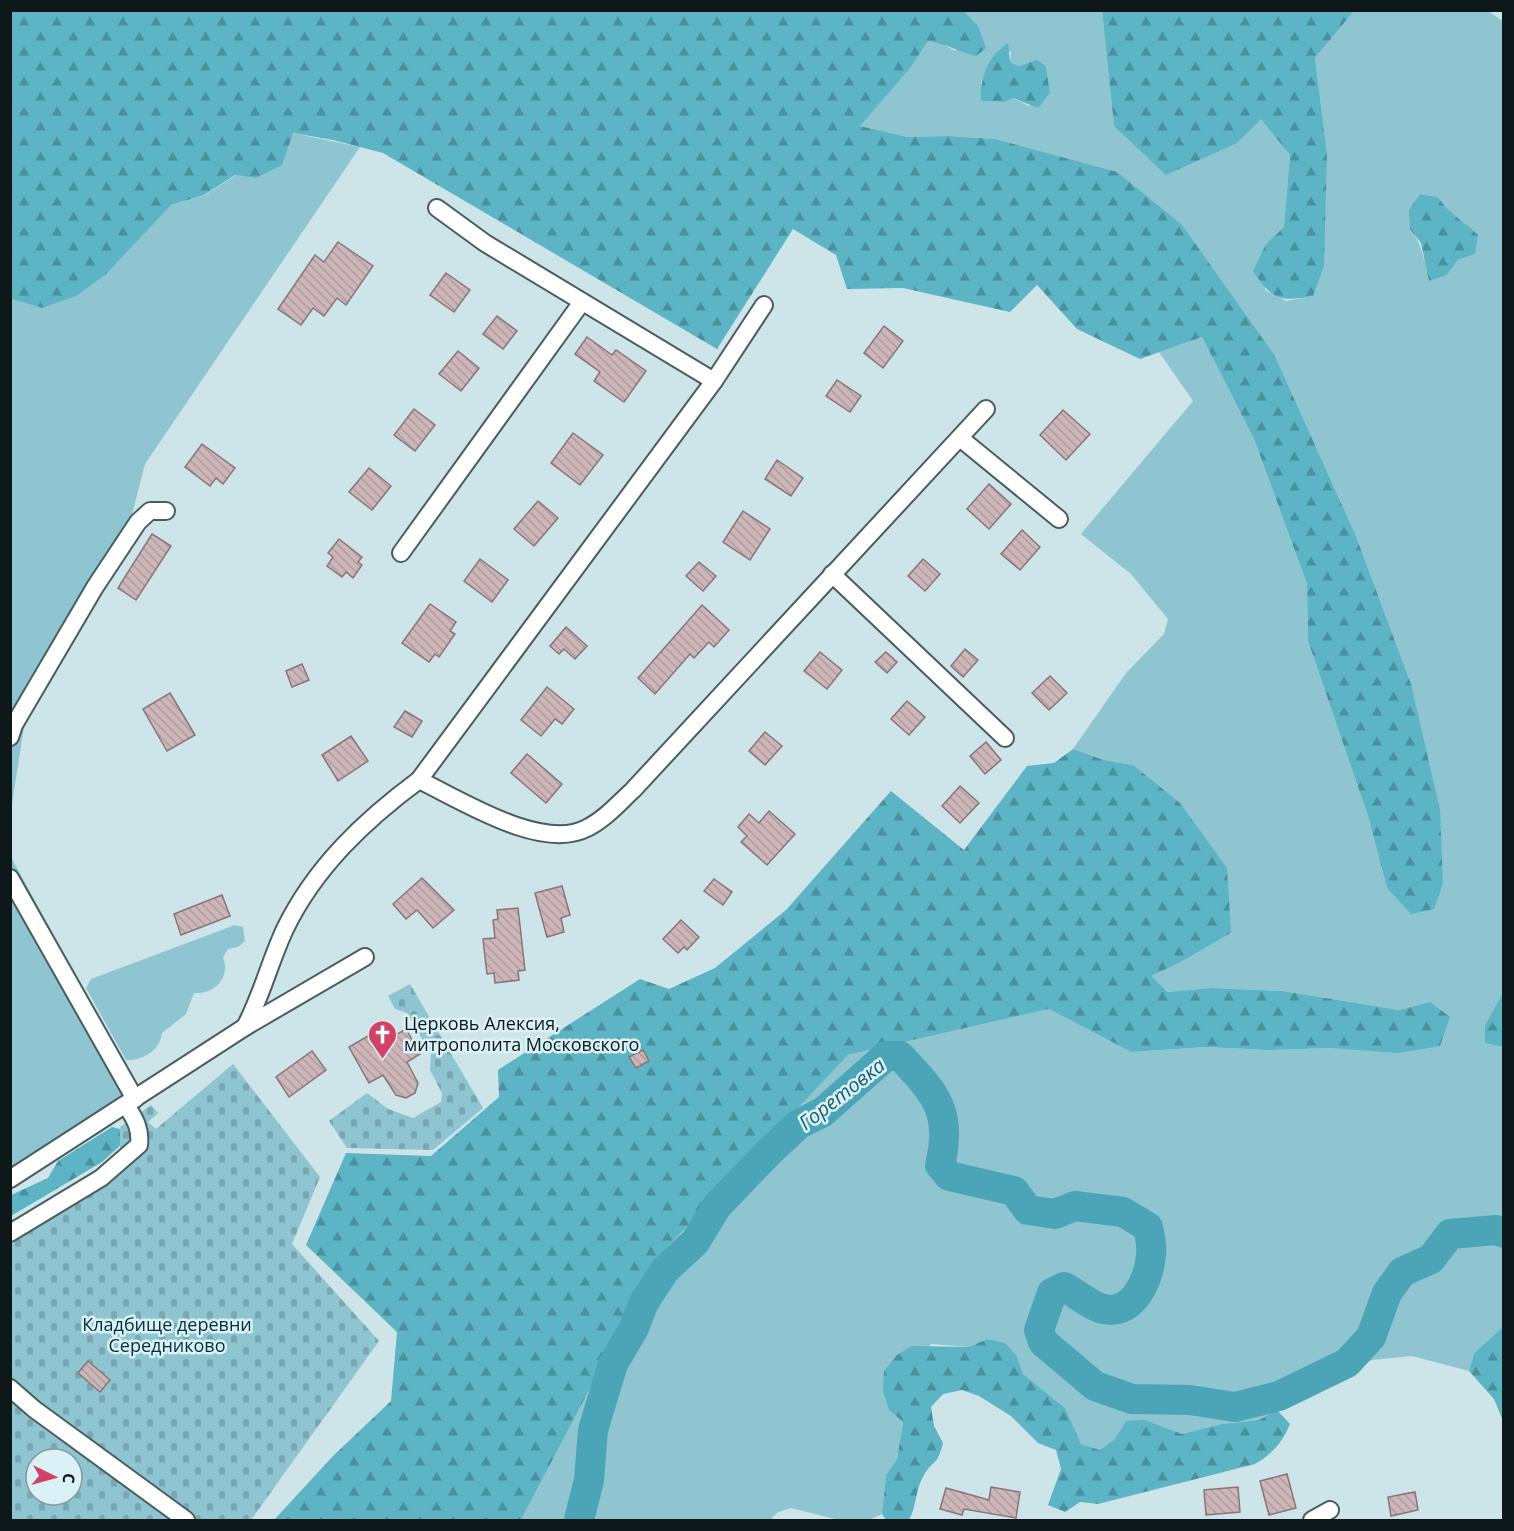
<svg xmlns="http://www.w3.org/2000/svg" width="1514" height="1531" font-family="'Open Sans',sans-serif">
<defs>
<pattern id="forest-firs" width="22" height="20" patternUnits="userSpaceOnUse" patternTransform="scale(1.5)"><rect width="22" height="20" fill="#5cb4c5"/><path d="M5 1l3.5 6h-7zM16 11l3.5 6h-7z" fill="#4a919f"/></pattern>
<pattern id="cemetery-stones" width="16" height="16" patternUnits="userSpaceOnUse" patternTransform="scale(1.5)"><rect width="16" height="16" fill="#8fc5d0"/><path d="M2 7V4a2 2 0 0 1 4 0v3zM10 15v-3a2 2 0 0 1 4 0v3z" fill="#7aa8b2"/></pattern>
<pattern id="building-back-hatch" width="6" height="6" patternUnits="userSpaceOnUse" patternTransform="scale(1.5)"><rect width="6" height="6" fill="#cdb6b9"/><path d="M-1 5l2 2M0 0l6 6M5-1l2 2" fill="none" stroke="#af9c9e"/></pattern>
</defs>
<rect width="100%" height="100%" fill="#cde4e9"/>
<g fill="#8fc5d0" fill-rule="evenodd">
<path d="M964,11H1102L1114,126L1237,143L1261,118L1290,155L1284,228L1266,244L1265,290L1286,301L1313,296L1327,154L1315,58L1354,11H1488L1504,22V993L1485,1025V1043L1503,1047V1327L1474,1353L1469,1371L1412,1356L1372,1360L1259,1420L1221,1424L1182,1434L1146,1420L1100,1450L1081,1444L1065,1408L1023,1374L1017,1356L987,1339L969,1347L931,1344L889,1410L903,1422L897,1459L886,1475L882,1514L869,1520H839L791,1508L778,1512L770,1520H521L660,1255L848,1055L1049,1009L1131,1052L1207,1047L1266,1050L1332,1048L1430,1002L1399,1010L1283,991L1211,988L1169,992L1150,976L1181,962L1231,933L1133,765L1104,760L1073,749L1126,673L1164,634L1168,619L1131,574L1081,534L1193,401L1159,352L1202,337L1254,439L1307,584L1308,641L1368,816L1387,888L1411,684L1356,536L1275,356L995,139L949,136L908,137L859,126L911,67L928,41L941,43L955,51L978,26ZM1000,48L1011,52L1010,62L1019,66L1037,61L1046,66L1050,93L1029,106L1013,98L1005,102L981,101V81ZM1420,194L1438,197L1448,213L1465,223L1475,254L1458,260L1447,275L1424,261C1419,227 1397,230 1420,194Z"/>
<path d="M292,133L360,147L145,464L119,565L26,714L11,810V299L42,308L171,205L205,195L236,175L256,178Z"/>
<path d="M10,855L131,1077L122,1097L11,1168Z"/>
<path d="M235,925L243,927L245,941L238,947L228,949L223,957C231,977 215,994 194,993L186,1014L162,1033C160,1050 143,1061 126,1060L86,988L91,979Z"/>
</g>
<g fill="url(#forest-firs)">
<path d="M10,11H964L978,26L986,48L976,56C959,52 944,43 928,41L911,67L860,126L908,137L949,136L995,139L1117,172L1182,225L1275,356L1356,536L1411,684L1440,810L1443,883L1434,909L1411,914L1387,888L1368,816L1308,641L1307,584L1254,439L1202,337L1140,359L1077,329L1037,285L1010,312L903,288L847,289L836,255L793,229L717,349L383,153L333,140L293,133L282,165L256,178L235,175L204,195L171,205L106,274L76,296L42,308L11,299Z"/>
<path d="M1102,11H1354L1315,58L1327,154L1324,266L1313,296C1280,302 1272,300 1253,271L1266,244L1284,227L1290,155L1261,119L1237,143L1166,175L1114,126Z"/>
<path d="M1008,43L1010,62L1019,66L1037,60L1046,66L1050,93L1038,108L1013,98L1005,102L981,101C979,80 988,55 1008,43Z"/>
<path d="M1420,194L1438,197C1449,214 1464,221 1478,235L1475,254L1458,260L1447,275L1429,281L1421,243L1410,229L1409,210Z"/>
<path d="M1073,749L1104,760L1133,765L1180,803L1227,868L1231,933L1181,962L1151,976L1168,992L1211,988L1283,991L1399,1010L1430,1002L1450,1017L1440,1046L1399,1053L1332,1048L1266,1050L1207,1047L1131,1052L1049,1009L848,1055L660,1255L521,1520H274L333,1456L391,1401L397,1332L306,1245L346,1153L431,1156L499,1097L498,1070L640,979L669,989L715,968L786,910L891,791L964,850L1027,766L1054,763Z"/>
<path d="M1503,993V1047L1485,1043V1025Z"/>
<path d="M112,1127L127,1131L123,1143L102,1162L11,1216V1195L48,1178L58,1161Z"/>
<path d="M1503,1327H1504L1503,1421L1494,1399L1469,1371L1474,1353Z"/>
<path d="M987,1339L1005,1343L1017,1356L1023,1374L1065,1408L1081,1444L1100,1450L1115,1439L1126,1421L1146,1420L1182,1434L1221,1424L1259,1420L1277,1410L1290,1424C1282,1443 1273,1453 1255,1464L1098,1504L1080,1502L1065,1512L1048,1505L1061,1469L1056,1450L1038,1443L1011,1416L979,1396L962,1390L943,1394L931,1407L934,1426L943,1443C937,1467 934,1458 924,1475C915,1489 917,1506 909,1520H886L882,1514L886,1475L897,1459L903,1422L889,1410L883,1391L884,1371L897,1355L912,1346L969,1347Z"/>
</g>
<g fill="url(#cemetery-stones)" fill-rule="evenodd">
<path d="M410,984L483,1108L433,1150L347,1148L329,1121L367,1093L388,1109L413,1118L441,1102L442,1093L430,1070L431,1054L407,1013L395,1009L388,996Z"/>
<path d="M233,1064L320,1177L292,1244L379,1341L251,1520H11V1229L120,1154V1127L151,1105L158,1113L148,1122L156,1129ZM36,1459H72V1495H36Z"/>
</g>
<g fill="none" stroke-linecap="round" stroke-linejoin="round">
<path stroke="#4ca5b6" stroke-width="30" d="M579,1520L589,1480L593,1430L613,1364L634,1328L644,1302L665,1270L695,1242L717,1206L769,1152L799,1124L823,1112L886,1056H900C936,1094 953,1112 940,1165L949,1176L1014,1191L1028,1210L1055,1214L1075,1206L1123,1212L1148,1227C1150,1236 1152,1247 1151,1255C1149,1280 1132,1319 1100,1308C1088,1304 1076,1293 1064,1287L1052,1293L1039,1330L1043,1342L1095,1386L1132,1399L1190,1400L1235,1407L1279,1396L1347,1363L1371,1337L1387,1293L1402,1272L1431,1259L1450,1234L1496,1230L1504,1233"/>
</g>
<g fill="url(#building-back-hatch)" stroke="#897477" stroke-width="1.5">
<path d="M338,242L373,266L346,305L337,298L324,316L313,308L301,325L278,309L315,255L324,262Z"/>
<path d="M446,273L470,290L454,312L430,295Z"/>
<path d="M497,316L517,331L503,349L483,334Z"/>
<path d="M884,326L903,341L883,368L864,353Z"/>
<path d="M587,337L612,355L616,350L646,371L624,402L594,381L600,372L575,354Z"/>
<path d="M458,351L479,368L461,391L439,374Z"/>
<path d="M837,380L861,396L850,412L826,396Z"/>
<path d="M414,409L435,425L415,451L394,435Z"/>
<path d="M1063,410L1090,434L1066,460L1040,435Z"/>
<path d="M573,433L603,455L580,485L551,463Z"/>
<path d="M202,444L235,468L223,484L216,478L210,486L185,467Z"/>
<path d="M777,460L803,478L791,496L765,479Z"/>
<path d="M369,468L391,486L372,510L349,492Z"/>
<path d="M989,484L1011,504L989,529L967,509Z"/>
<path d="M538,501L558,518L534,546L514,529Z"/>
<path d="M743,511L770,529L750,560L723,542Z"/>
<path d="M1022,530L1040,547L1020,570L1001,554Z"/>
<path d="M152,534L171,546L136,600L118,588Z"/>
<path d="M339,539L362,557L358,562L362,565L353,578L346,572L342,577L327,566L333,557L328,553Z"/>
<path d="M480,559L508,580L492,602L464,581Z"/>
<path d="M923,559L940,574L925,591L908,576Z"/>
<path d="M699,562L716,576L703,591L686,576Z"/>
<path d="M430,604L456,622L450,631L455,634L439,657L435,654L429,662L402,643Z"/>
<path d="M702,605L729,630L714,647L709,642L694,658L690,654L655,694L638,678Z"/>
<path d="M566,627L587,646L575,659L564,649L559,654L550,646Z"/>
<path d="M965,649L978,660L963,677L951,666Z"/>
<path d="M820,652L842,670L827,689L804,671Z"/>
<path d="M886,652L897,662L887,673L875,662Z"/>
<path d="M302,664L309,680L292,687L286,671Z"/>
<path d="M1050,676L1067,693L1049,710L1032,693Z"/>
<path d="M547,687L574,709L562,724L555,719L541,736L521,720Z"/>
<path d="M170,693L195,735L167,751L143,709Z"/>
<path d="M907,701L925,717L909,735L891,719Z"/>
<path d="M405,711L422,721L412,737L394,727Z"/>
<path d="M765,732L782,746L765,765L749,751Z"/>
<path d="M351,736L368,761L338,781L322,755Z"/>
<path d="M986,742L1001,760L985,774L970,756Z"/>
<path d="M527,754L562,784L546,803L511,773Z"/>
<path d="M960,786L979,803L960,823L942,806Z"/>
<path d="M769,811L795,834L767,865L741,842L747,836L738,827L749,814L759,823Z"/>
<path d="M422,878L454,910L433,928L417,910L406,919L393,904Z"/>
<path d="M714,879L732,892L723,905L704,891Z"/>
<path d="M562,886L570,915L561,918L564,932L547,937L535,893Z"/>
<path d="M222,895L230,916L181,935L174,914Z"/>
<path d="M518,908L525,970L518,971L519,980L495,983L494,973L487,974L483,939L495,938L493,920L498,919L497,910Z"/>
<path d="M681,920L699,937L687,950L684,947L678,953L663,939Z"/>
<path d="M387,1025L394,1036L406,1029L420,1054L407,1062L418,1083L415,1093L406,1098L396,1095L383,1075L369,1083L349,1047Z"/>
<path d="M643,1050L649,1061L636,1068L629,1057Z"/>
<path d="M312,1051L326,1070L289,1097L276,1077Z"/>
<path d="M88,1361L110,1380L100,1392L78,1373Z"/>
<path d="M1287,1474L1296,1508L1269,1515L1260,1481Z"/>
<path d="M991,1487L1020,1492L1016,1518L964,1509L962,1515L940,1509L946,1488L989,1500Z"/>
<path d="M1238,1487L1240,1512L1206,1515L1204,1490Z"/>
<path d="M1415,1492L1418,1510L1391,1516L1388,1497Z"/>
</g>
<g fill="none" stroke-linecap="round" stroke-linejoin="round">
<defs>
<g id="minor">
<path d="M437,208L485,243L714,381"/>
<path d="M960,438L1059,519"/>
<path d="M401,553L582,302"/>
<path d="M832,574L1005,738"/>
<path d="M10,737L14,725L95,587L138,522L150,511H166"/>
<path d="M419,780C461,800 542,852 587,828C605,819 619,803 633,790L986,409"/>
<path d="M10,878L135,1099"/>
<path d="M245,1027C262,995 270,961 285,929C315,867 365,820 419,780L714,381L764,305"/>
<path d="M10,1179L245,1027L365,957"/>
<path d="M10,1233L101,1178L139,1145C141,1129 135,1119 126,1105"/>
<path d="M10,1388L34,1409L186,1520"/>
<path d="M1312,1520L1330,1510"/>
</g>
</defs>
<use href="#minor" stroke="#485d61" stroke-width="20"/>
<use href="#minor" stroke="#fff" stroke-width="16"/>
</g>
<defs>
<symbol id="church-pin" viewBox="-11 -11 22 30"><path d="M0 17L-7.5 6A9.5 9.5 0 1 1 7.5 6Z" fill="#d24267" stroke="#daf2f7"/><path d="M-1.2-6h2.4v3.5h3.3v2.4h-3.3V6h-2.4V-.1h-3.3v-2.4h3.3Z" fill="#fff"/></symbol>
</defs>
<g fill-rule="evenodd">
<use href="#church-pin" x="366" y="1018" width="33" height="45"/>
</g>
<g text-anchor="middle" stroke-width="5" stroke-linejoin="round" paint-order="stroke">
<g font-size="18" fill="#0e1719" stroke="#daf2f7" text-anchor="start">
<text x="404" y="1030">Церковь Алексия,<tspan x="404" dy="21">митрополита Московского</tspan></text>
</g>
<g font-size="18" fill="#022f36" stroke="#daf2f7">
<text x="167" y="1331">Кладбище деревни<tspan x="167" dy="21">Середниково</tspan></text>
</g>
<g font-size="20" font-style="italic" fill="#19616d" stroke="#daf2f7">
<text transform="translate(842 1094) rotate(-38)" y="7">Горетовка</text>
</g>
</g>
<rect width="1514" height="1531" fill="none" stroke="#0e1719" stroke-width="24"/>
<g transform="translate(54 1477) rotate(95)"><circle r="28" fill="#daf2f7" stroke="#889a9e" stroke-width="1.5"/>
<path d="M0-4.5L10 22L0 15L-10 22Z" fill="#d24267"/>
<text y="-9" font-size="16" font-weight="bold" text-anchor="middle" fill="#0e1719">С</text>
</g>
</svg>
